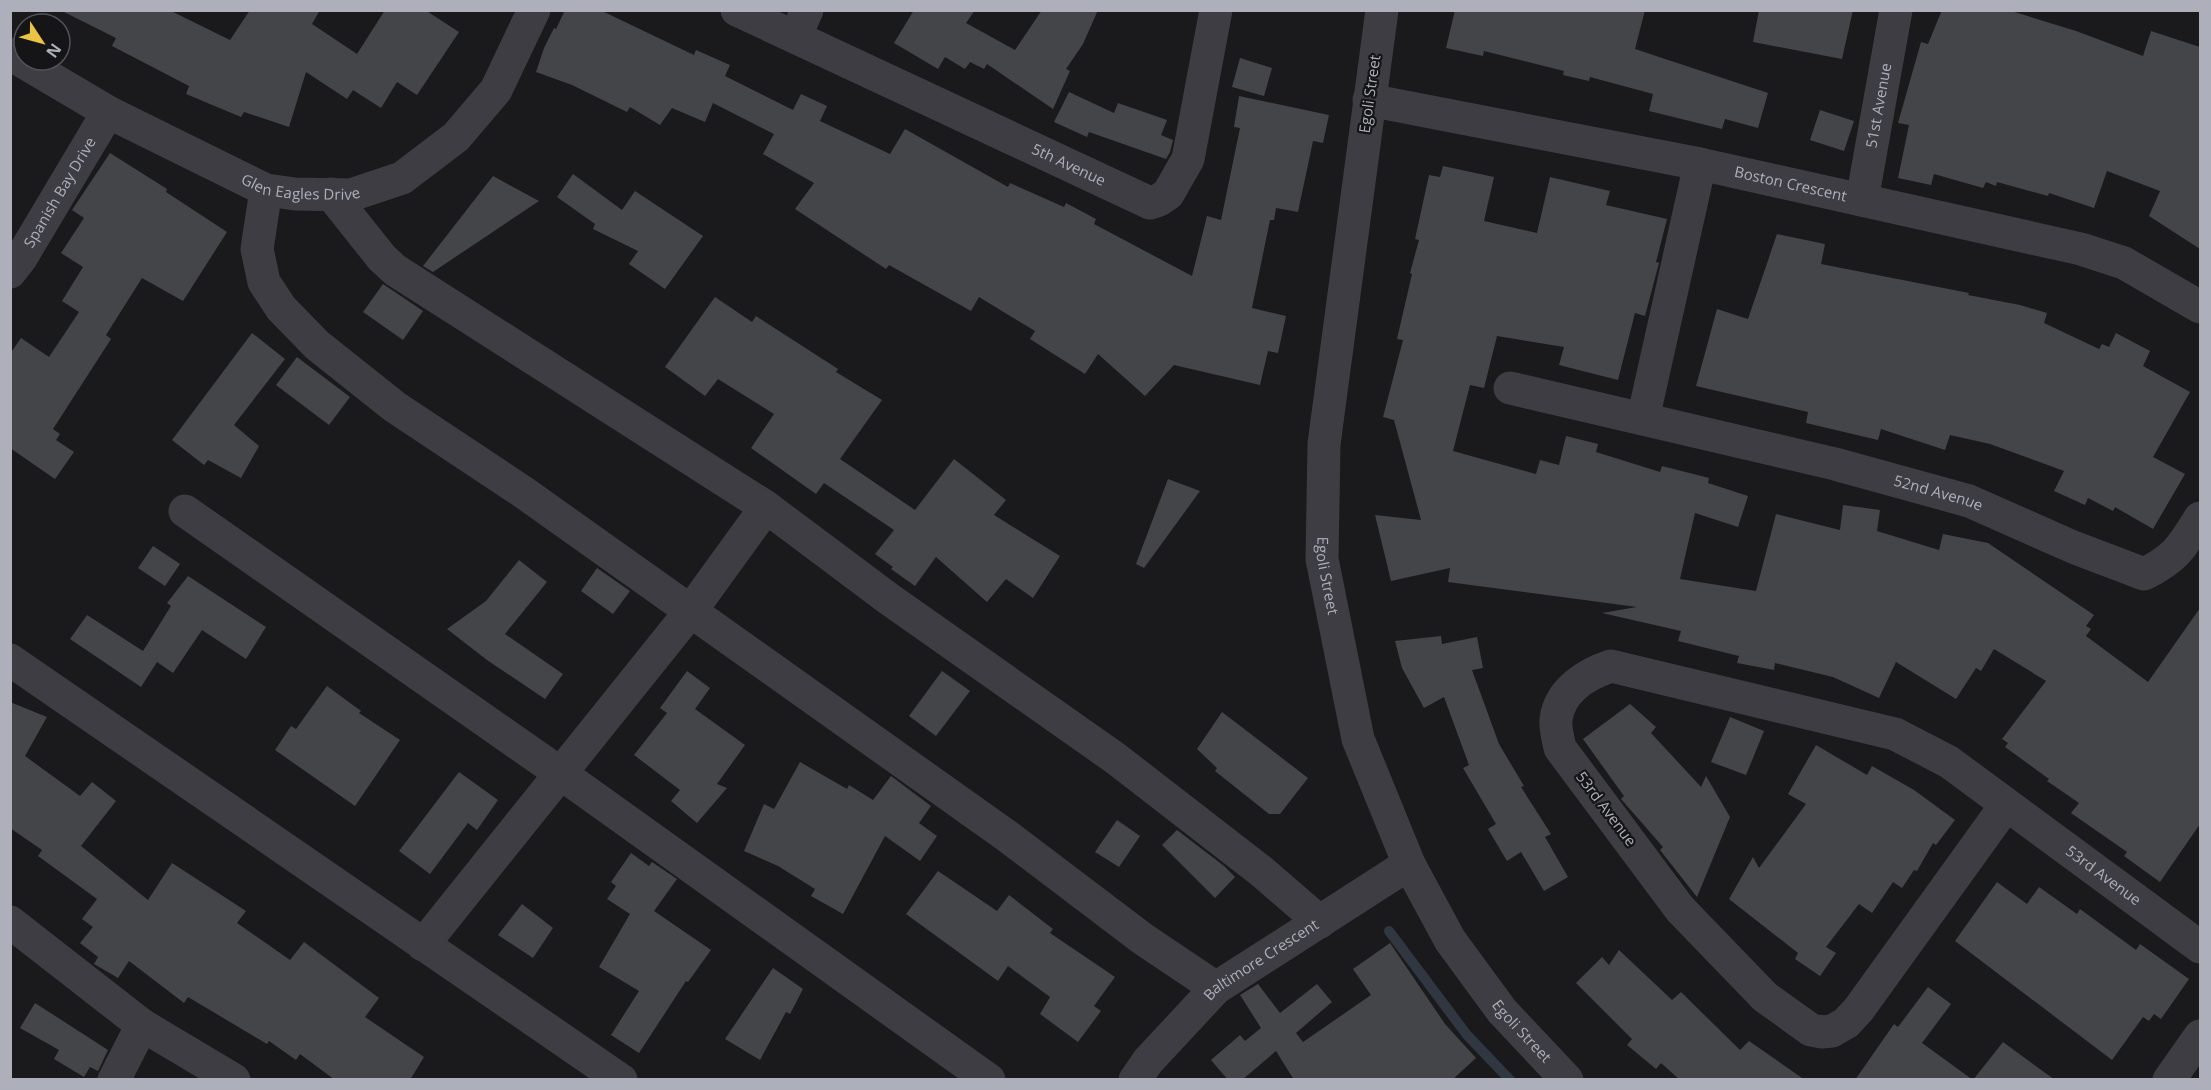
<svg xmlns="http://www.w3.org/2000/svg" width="2211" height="1090" font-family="'Open Sans',sans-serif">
<rect width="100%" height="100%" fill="#1a1a1c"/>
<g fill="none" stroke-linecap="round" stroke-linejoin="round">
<path stroke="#303740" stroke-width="10" d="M1389,931L1467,1035L1510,1080"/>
</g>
<g fill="#444549">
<path d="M60,10H169L230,40L250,10H320L312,24L357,54L385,10H425L459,32L417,95L397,82L381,108L353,90L347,99L306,72L289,127L244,112L241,117L186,94L189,86L112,46L116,38Z"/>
<path d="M565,10H600L694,55L696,50L730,65L725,76L793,110L801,94L827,106L820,121L890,154L905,129L1008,187L1010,183L1064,207L1066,203L1096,219L1094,224L1192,276L1207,216L1221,220L1240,128L1234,127L1239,96L1329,115L1323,143L1313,141L1298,212L1276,208L1274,220H1270L1252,308L1286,316L1278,353L1268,351L1260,385L1174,365L1145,396L1098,354L1085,374L1030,339L1035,331L979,297L971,311L889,265L886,269L795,209L814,183L763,154L774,134L713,103L705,122L672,108L660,125L630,107L627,112L572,85L536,72L544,48L554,28L556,29Z"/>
<path d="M914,10H975L966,23L1015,50L1042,10H1098L1083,44L1066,69L1070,71L1053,109L987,64L984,69L970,62L965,69L945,57L938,69L894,43Z"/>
<path d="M1455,10H1645L1635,49L1768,93L1758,128L1725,119L1722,129L1649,111L1653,94L1590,77L1589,81L1563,75L1564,71L1484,51L1483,56L1446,48Z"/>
<path d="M1759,10H1853L1842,59L1753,42Z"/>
<path d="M1942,10H2008L2076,31L2143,56L2151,31L2200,47V249L2149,216L2160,191L2107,171L2094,208L2049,193L2048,196L1997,182L1996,186L1986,182L1983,188L1934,174L1931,185L1898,178L1909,125L1898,123L1921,42L1928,44Z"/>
<path d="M1240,58L1272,68L1264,96L1232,87Z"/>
<path d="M1069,92L1114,113L1118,103L1167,120L1161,135L1173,140L1170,152L1166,159L1089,132L1087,137L1054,122Z"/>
<path d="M1820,110L1854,121L1844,151L1810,140Z"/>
<path d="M110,153L167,189L166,192L227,232L183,301L142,278L106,335L111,339L53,429L60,434L56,440L74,452L55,479L10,448V354L21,338L49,357L79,312L62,301L83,267L61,253L84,218L72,210Z"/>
<path d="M1443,166L1494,177L1484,221L1537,233L1550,177L1610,191L1606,205L1667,219L1656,262L1659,263L1645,316L1635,313L1618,380L1559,365L1564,347L1497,336L1484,388L1470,385L1453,451L1536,474L1540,460L1559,465L1566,436L1598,444L1596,452L1660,472L1662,466L1709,478L1708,483L1748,496L1738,527L1695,513L1680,579L1756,591L1776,514L1840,530L1843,505L1880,510L1877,531L1939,550L1943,534L1988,543L2094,615L2086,626L2091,629L2086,636L2148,682L2200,608V824L2160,882L2124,856L2127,852L2071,813L2079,803L2047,781L2049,779L2005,747L2008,743L2002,739L2046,681L1994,649L1981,671L1976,668L1956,699L1896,662L1879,698L1833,677L1775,663L1774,670L1737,663L1739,656L1678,641L1681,631L1602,613L1637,607L1448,582L1450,568L1391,581L1375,515L1421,520L1394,420L1383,417L1403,340L1397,339L1412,274L1410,273L1419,240L1415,239L1429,175L1440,177Z"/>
<path d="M573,174L622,210L635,191L703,236L665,289L629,264L638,251L593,229L595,224L557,197Z"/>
<path d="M493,176L539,201L433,272L423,266Z"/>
<path d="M1777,234L1825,244L1821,264L1969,293L1968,295L2020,305L2047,313L2044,323L2099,349L2102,344L2109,347L2116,333L2150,351L2143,366L2190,392L2153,457L2185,474L2153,529L2115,507L2113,511L2088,498L2085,505L2054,491L2064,471L1990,444L1950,435L1945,450L1881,429L1878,440L1806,423L1808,412L1696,386L1717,309L1748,319Z"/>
<path d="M383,284L423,311L403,340L363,312Z"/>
<path d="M715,297L752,322L756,316L838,369L836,372L882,400L840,459L915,510L954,459L1006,500L994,515L1060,556L1033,598L1006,579L987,602L936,557L915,586L891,569L893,567L875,554L894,530L824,483L816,494L751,448L774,414L718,379L705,396L665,367Z"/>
<path d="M252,333L285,359L234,425L259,446L241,478L208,460L204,465L172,440Z"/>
<path d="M297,357L350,397L329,425L276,385Z"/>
<path d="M1168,479L1200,491L1144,568L1136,564Z"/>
<path d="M153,546L180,564L165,586L138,568Z"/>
<path d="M519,560L547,582L505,634L563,674L545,699L487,660L447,629L486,601Z"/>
<path d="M597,568L630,591L613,614L581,591Z"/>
<path d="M188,576L266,627L246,659L202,630L173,673L157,662L141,687L70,639L87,615L143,651L171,606L167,603Z"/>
<path d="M1441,636L1442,644L1477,637L1483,668L1472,670L1499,744L1524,786L1521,787L1551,834L1545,837L1568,877L1544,891L1521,852L1507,861L1488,829L1496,824L1463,768L1469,765L1444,697L1424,708L1402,668L1395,641Z"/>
<path d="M687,671L710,688L695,709L745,745L717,784L727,788L697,823L671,801L680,790L634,755L667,713L660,708Z"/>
<path d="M942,671L970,691L936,736L909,716Z"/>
<path d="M327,686L361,711L359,713L400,740L355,806L275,750L291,726L296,729Z"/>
<path d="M10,702L47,717L25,756L80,796L92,782L116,801L81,846L148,900L172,863L246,911L237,923L290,960L304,942L379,998L365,1017L424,1057L410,1080H335L300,1054L296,1060L269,1041L267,1044L188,997L184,1003L129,961L118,978L94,964L98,957L80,943L93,927L82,919L97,899L38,856L42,850L10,828Z"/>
<path d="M1630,704L1656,727L1651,733L1701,787L1706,776L1730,817L1697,897L1660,850L1663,847L1621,799L1624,796L1583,739Z"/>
<path d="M1222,712L1308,778L1280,814H1269L1215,771L1217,768L1197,749Z"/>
<path d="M1730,717L1764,731L1746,775L1711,762Z"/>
<path d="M1816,745L1867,775L1872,766L1914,790L1955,820L1936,845L1933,843L1917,871L1914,870L1902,888L1893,882L1872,913L1859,904L1826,947L1836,953L1820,976L1795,959L1798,953L1729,899L1753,857L1759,868L1806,804L1788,794Z"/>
<path d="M800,762L847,789L849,785L873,800L891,776L931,806L919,823L937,836L920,861L885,836L843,914L811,896L815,889L778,866L744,851L764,804L774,809Z"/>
<path d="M459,772L498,800L477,830L468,823L430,874L399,851Z"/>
<path d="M1117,820L1140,836L1119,867L1095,852Z"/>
<path d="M1177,830L1224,866L1235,877L1215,898L1162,845Z"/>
<path d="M631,853L649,866L652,862L677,879L654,911L711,950L688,982L686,981L639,1053L611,1035L639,991L599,967L630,914L607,899L616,886L611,882Z"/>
<path d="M938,871L997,911L1009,895L1053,929L1050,933L1115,977L1094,1006L1101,1011L1078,1042L1040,1014L1050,997L1008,966L998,981L906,914Z"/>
<path d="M1997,882L2027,904L2039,887L2077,914L2080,909L2136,950L2140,944L2189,979L2161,1019L2154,1014L2149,1021L2143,1017L2112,1060L1955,941Z"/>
<path d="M522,904L553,928L533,958L498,935Z"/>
<path d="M1390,943L1445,1024L1476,1058L1452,1080H1294L1276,1051L1242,1080H1228L1211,1060L1240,1035L1245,1041L1261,1028L1240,995L1258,984L1280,1013L1317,984L1332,1002L1296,1033L1303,1042L1371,995L1353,969Z"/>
<path d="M1619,950L1672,1000L1681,992L1740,1050L1749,1041L1805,1080H1680L1661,1063L1656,1069L1627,1045L1632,1039L1576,983L1602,957L1609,965Z"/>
<path d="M773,968L803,989L790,1014L786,1012L760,1060L725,1039Z"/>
<path d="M1928,987L1951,1004L1922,1043L1973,1080H1855L1894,1024L1898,1027Z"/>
<path d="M35,1003L108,1050L98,1071L90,1067L84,1077L54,1059L59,1050L20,1028Z"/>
<path d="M2003,1042L2055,1080H1973Z"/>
</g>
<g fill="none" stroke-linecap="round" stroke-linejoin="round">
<g stroke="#3d3d43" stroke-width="33">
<path id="s1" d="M737,10L1150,203L1159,200L1168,194L1188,159L1216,10"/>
<path id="s2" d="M1382,10L1324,444L1322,559L1358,739L1409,864L1450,940L1502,1011L1567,1080"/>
<path d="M795,37L807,10"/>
<path id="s3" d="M10,54L108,112L266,190L295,194L351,195L402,178L456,137L496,90L534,10"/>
<path id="s4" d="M1369,100L1700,164L2081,249L2124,263L2200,307"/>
<path d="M266,190L257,249L264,282L281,308L317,345L395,407L523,492L1007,836L1143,939L1216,988"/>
<path d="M331,194L382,258L395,270L766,507L889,599L1115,758L1261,871L1320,922"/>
<path id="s5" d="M1862,200L1896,10"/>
<path id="s6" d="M10,272L21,258L108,112"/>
<path id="s7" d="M1510,388L1835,464L1969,501L2073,547L2144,574C2176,558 2182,547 2200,518"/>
<path d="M1643,419L1700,164"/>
<path d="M185,511L560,773L989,1080"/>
<path d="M10,660L621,1080"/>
<path id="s8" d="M2006,805L1859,1009L1846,1023L1832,1031L1822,1032L1811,1030L1765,997L1680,909L1560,748C1558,738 1555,729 1556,719C1560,690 1587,674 1611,666L1895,734L1949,762L2200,947"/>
<path d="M10,922L142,1025L234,1080"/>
<path d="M423,945L690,612L766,507"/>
<path d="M114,1080L142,1025"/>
<path id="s9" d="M1135,1080L1148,1061L1216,988L1409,864"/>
<path d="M2169,1080L2200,1036"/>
</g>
</g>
<g text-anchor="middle" stroke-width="4.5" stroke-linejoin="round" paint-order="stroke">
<g font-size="15" fill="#adb0bb" stroke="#151517">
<text transform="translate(1370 94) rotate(-82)" y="5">Egoli Street</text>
<text dy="5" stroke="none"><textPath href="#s5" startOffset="96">51st Avenue</textPath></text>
<text dy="5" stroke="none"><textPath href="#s1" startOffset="366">5th Avenue</textPath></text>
<text dy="5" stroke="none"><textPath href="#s3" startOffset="324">Glen Eagles Drive</textPath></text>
<text dy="5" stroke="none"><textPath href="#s4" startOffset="430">Boston Crescent</textPath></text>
<text dy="5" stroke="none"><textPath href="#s6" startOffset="94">Spanish Bay Drive</textPath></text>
<text dy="5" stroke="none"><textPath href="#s7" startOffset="441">52nd Avenue</textPath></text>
<text dy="5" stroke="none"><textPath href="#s2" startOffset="570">Egoli Street</textPath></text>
<text transform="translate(1606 809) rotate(53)" y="5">53rd Avenue</text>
<text dy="5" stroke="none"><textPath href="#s8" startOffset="1342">53rd Avenue</textPath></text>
<text dy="5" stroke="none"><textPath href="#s9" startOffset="176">Baltimore Crescent</textPath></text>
<text dy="5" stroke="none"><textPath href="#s2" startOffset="1074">Egoli Street</textPath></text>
</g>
</g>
<rect width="2211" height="1090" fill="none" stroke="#adb0bb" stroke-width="24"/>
<g transform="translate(42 42) rotate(126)"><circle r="28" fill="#151517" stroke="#525359" stroke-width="1.5"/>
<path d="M0-4.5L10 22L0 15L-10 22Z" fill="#ebc443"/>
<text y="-9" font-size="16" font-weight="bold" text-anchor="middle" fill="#adb0bb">N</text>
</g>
</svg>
